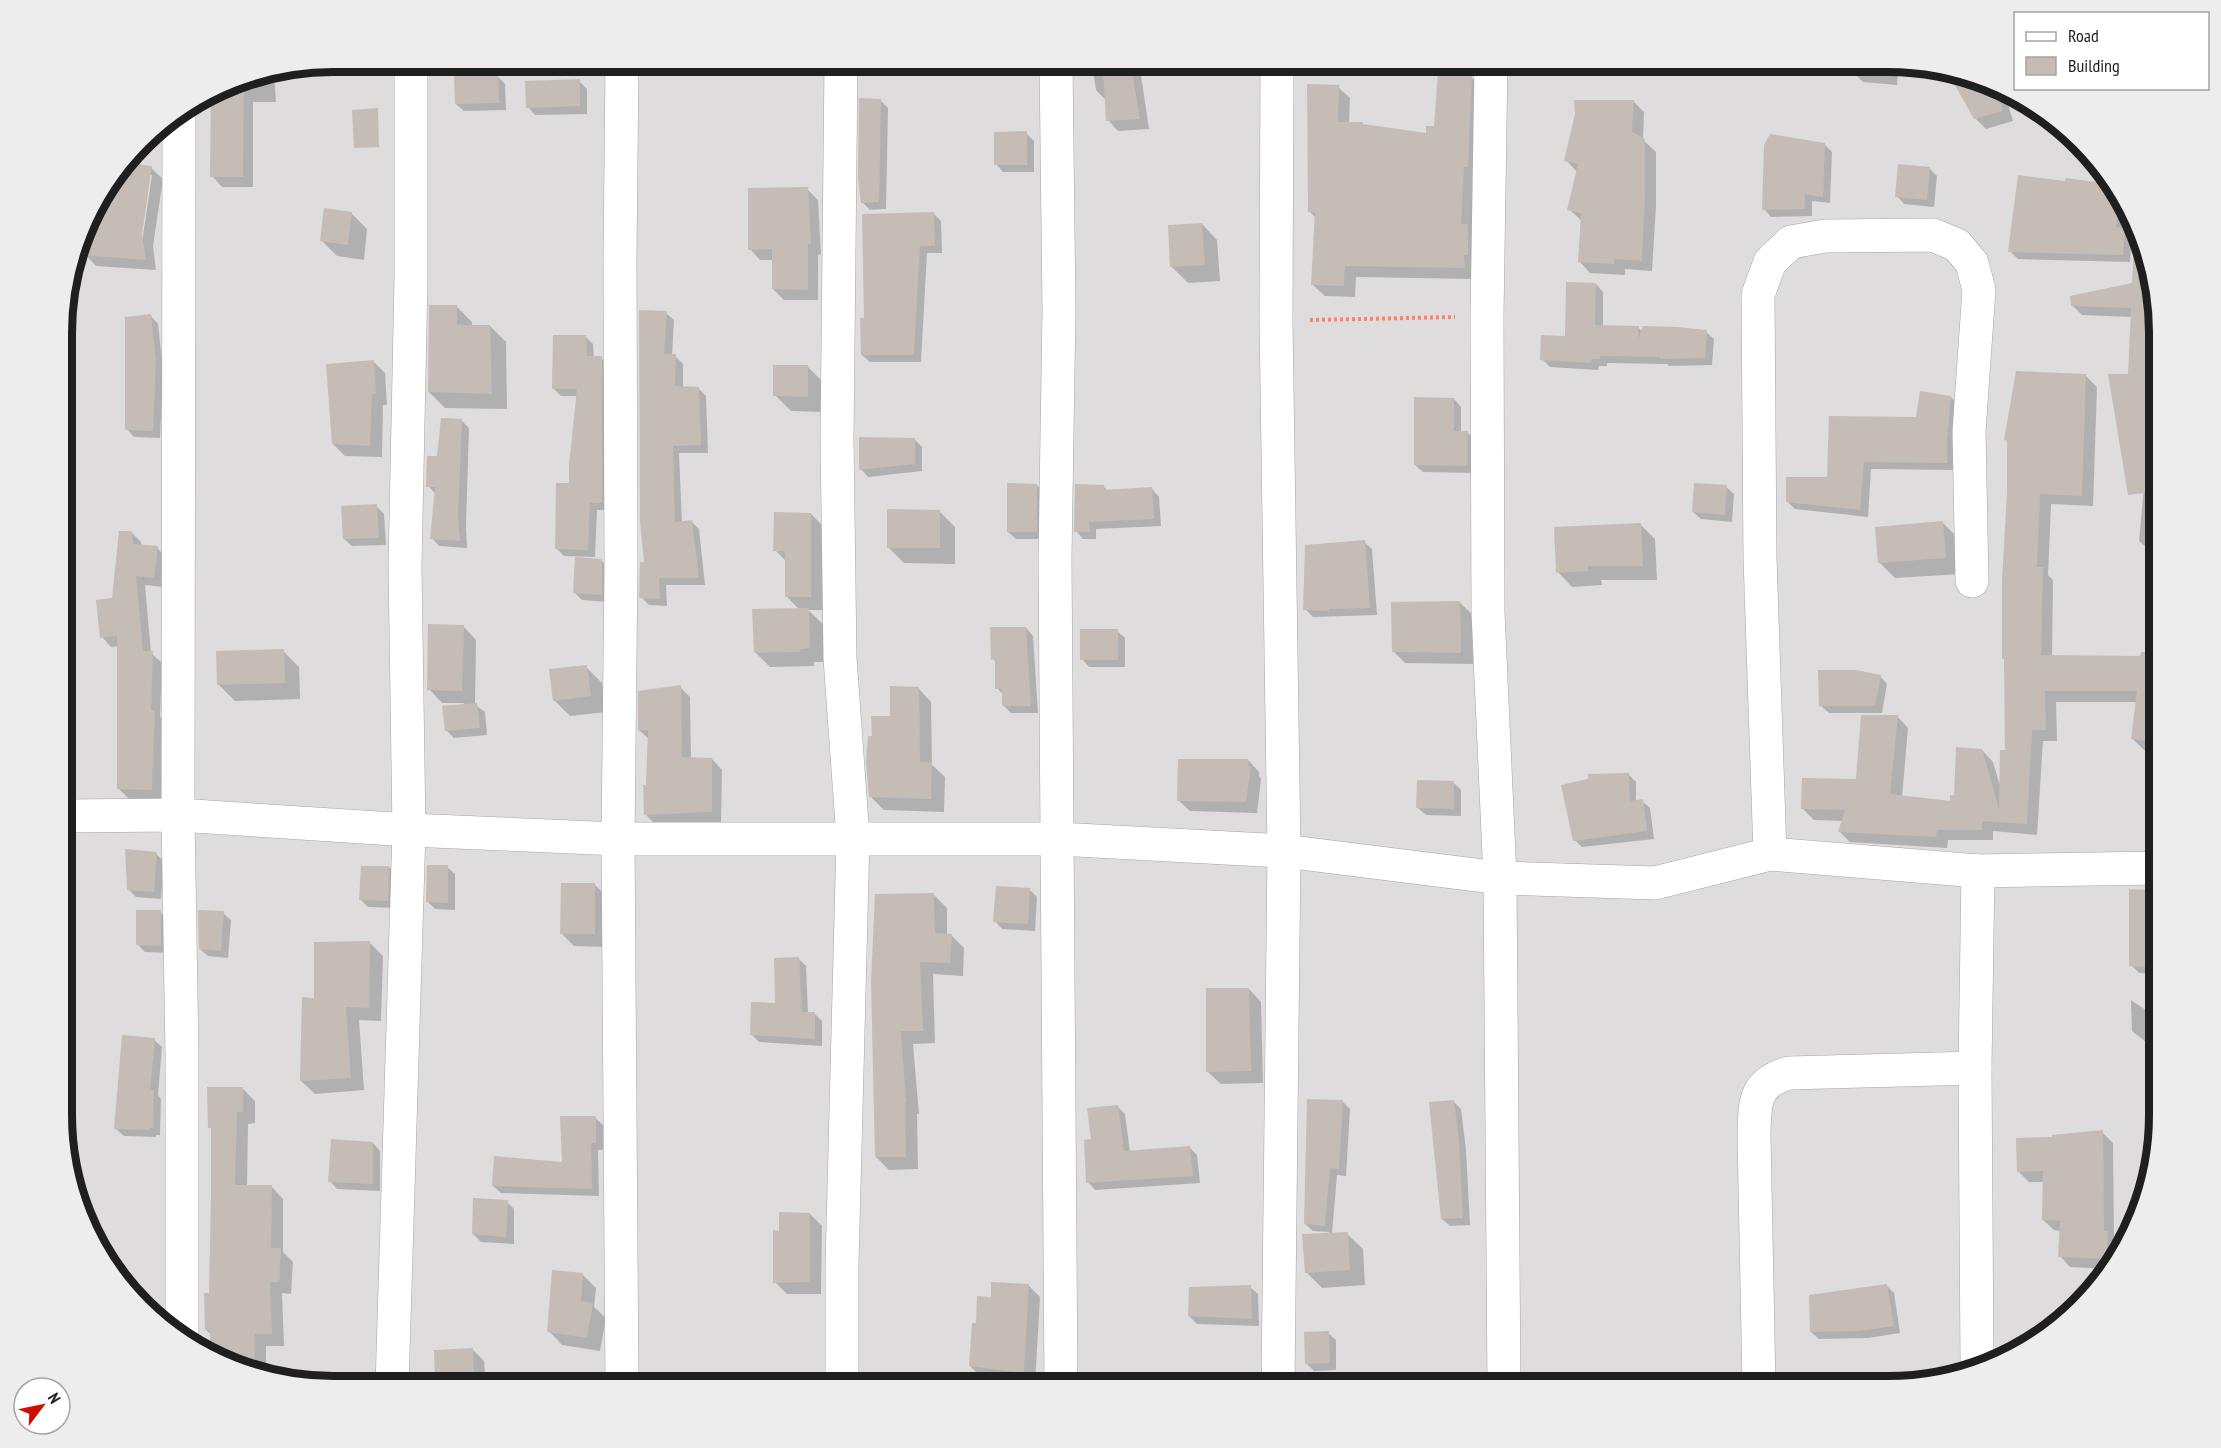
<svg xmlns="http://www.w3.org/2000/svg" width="2221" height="1448" font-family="'PT Sans Narrow',sans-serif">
<rect width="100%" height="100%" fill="#f0ede6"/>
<path fill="#dedcdc" d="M333,62H1889L1975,76L2039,107L2123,197L2159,315V1133L2145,1202L2114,1266L2024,1350L1906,1386H332L246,1372L182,1341L98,1251L64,1150V298L90,213L154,129L229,82Z"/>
<g fill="#0003" fill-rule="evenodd">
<path d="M865,62H897V68L872,70Z"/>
<path d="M1090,62H1139L1149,129L1118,131L1108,120L1106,100L1096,90L1092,64Z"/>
<path d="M1704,62H1761L1762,66L1714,72Z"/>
<path d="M1857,62L1899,63L1897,85L1863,82L1855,74Z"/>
<path d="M1949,71L1975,76L2004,90L2013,121L1986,129L1975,118Z"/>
<path d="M274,73L276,102H253V187H222L212,176V93L229,82Z"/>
<path d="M497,76L505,84L506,110L464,111L456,104Z"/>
<path d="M1471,77L1483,89L1476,279L1356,277L1355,297L1325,296L1313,285L1316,218L1309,211L1338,87L1350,98L1349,124L1427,135L1436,128Z"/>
<path d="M579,81L587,89V114L535,115L528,107Z"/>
<path d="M880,100L888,108L886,209L870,210L862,202Z"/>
<path d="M1633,101L1644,112L1643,140L1656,152V206L1652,271L1625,269V275L1590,273L1579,261L1582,221L1569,209L1577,172L1566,160Z"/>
<path d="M1026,133L1034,141V172H1003L996,164Z"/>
<path d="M1824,144L1832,152L1830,203L1812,201V216L1771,217L1764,209Z"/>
<path d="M141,146L140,166L151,168L163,179L153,246L156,270L96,266L85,254V226L90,213ZM149,175H152L142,242L139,241Z"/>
<path d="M1929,168L1937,176L1934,207L1904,204L1897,196Z"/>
<path d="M2099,171L2123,197L2127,208L2124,229L2132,237L2130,262L2018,259L2010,251L2097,184Z"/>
<path d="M807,189L818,200L821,254L818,255V300H784L773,289L774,260H760L750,249Z"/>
<path d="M351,213L367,229L364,260L337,256L322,241Z"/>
<path d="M933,213L941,221L942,253H927L921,362H870L862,355L866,320Z"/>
<path d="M1202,224L1217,240L1220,281L1188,283L1172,267Z"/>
<path d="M2149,282L2159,315V459L2132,462L2129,376L2132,317L2082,315L2072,305Z"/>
<path d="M1596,284L1603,292V326L1638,327L1642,332H1706L1714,339L1712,365L1669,366L1667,364L1607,363V366H1599L1598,370L1550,367L1542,359L1567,337Z"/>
<path d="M456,306L472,322V326H490L506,342L507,409L445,408L429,392Z"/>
<path d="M666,313L674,320L672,356H675L683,364V388H698L706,396L708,453H679L682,523L692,522L699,529L705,585H666L667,606L649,605L641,597Z"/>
<path d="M151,316L158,324L163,370L160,438L134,437L127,429Z"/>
<path d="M586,337L593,344L594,358H601L609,365V510H597L595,557L564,556L556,548L571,484L577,396H561L554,389Z"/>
<path d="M373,361L385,373L387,405H383L382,457L345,456L333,444Z"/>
<path d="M808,367L824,383L823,412L791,411L775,395Z"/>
<path d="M2086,376L2097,387L2093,506L2051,504L2048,575L2053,580L2052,657H2150L2148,611H2159V752L2144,750L2133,739L2137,702H2056L2057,741H2043L2037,835L1993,831V840H1948L1947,848L1850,842L1839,831L1843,821L1814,820L1803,809L1857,780L1897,716L1908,728L1902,798L1952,802L1982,750L1993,762L2000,786L2007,752L2008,442L2005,439Z"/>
<path d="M1951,397L1958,405L1954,470L1871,469L1868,517L1795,509L1788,502L1828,478Z"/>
<path d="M1454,399L1461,407V432H1467L1475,440L1474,473L1423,472L1415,465Z"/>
<path d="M462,421L469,428L466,526L467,548L439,546L432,538L436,494L428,486L439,458Z"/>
<path d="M914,439L922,447V471L868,477L861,469Z"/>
<path d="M2146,465H2154L2159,470V549L2147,548L2139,541Z"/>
<path d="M1037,485L1044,493V539H1016L1008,532Z"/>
<path d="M1103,486L1108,491L1152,489L1159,497L1161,526L1096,529V539H1083L1076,531Z"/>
<path d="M1726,487L1734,494L1732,522L1701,519L1693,512Z"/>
<path d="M376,506L384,514L386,545L352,546L344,539Z"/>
<path d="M939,511L955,527V564L904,563L888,547Z"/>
<path d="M811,514L824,527V610H808L823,624L824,662H814V666L770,667L755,652L800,610L787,597V562L775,550Z"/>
<path d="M1942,522L1958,538L1961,574L1895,578L1879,562Z"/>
<path d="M1640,524L1655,539L1657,580H1601L1602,585L1572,587L1558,572Z"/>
<path d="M131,532L141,542L142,546L157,548L167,558L163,587L145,585L151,653L162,663L160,717L165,721L161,800L129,799L119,789V646L111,647L102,637Z"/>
<path d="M1364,542L1372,549L1377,615L1313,617L1305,609Z"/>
<path d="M602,561L609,568V602L582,600L575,593Z"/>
<path d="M1459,602L1472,614L1473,664L1405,663L1393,651Z"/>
<path d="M463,626L476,640L475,705L485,712L487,735L454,738L446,730L464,703H442L429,689Z"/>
<path d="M1026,628L1033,636L1038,713H1011L1003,705V694L997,688L996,662L993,659Z"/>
<path d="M1117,631L1125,638V667H1089L1082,659Z"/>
<path d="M283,651L299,667L300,699L235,701L219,685Z"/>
<path d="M586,667L602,683L606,712L570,716L554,700Z"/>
<path d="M1880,676L1887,684L1882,713H1829L1821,706Z"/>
<path d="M680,687L690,697L691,759H712L722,770L721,822L656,825L646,815L650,740L639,730Z"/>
<path d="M918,688L931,702L932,765L945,777L944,812L884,810L870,796L874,738Z"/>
<path d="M1248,760L1259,772V776L1261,779L1257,813L1190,811L1178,800Z"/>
<path d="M1628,774L1636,782V801H1642L1650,808L1654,839L1582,847L1575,840Z"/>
<path d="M1454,783L1461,790V816L1426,815L1418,808Z"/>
<path d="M156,854L164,861L161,899L136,897L128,889Z"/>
<path d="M389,867L396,875L395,908L368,907L361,900Z"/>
<path d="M447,867L455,874V910L435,909L427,901Z"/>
<path d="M594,884L607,897V947L574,946L561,933Z"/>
<path d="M1030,890L1037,897L1035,931L1002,929L995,921Z"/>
<path d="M2159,890V974L2139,973L2131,965Z"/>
<path d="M934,895L947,908V935H951L964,948L963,976L933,974L935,1043L913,1044L919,1114H917L918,1169L889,1170L876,1157L873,980Z"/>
<path d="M160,912L168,919V953L145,952L137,944Z"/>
<path d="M223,913L231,920L228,958L208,956L200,949Z"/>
<path d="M370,943L383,956L381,1021L359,1020L364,1090L315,1094L301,1081Z"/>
<path d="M798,958L806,966L808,1013H814L822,1021V1046L759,1042L751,1034L776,1005Z"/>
<path d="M1249,989L1261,1002L1263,1083L1221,1084L1208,1072Z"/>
<path d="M2131,1000L2159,1019V1052L2132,1031Z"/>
<path d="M154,1040L162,1047L158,1095L161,1099L160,1135H156V1137L124,1136L116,1129Z"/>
<path d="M242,1088L255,1101V1123L248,1124L247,1186H271L283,1199V1252L293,1262L291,1294L282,1293L284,1346H266V1376L246,1372L212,1355V1335L206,1330L210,1294L213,1130L209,1127Z"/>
<path d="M1342,1101L1350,1109L1346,1176L1337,1175L1332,1234H1347L1363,1249L1365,1285L1322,1288L1306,1272L1329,1232L1313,1231L1305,1224Z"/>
<path d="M1453,1101L1461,1109L1466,1150L1470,1225L1450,1226L1442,1219Z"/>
<path d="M1118,1107L1125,1114L1130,1152L1189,1147L1197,1155L1200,1183L1095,1190L1088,1182L1092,1141Z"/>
<path d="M595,1118L603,1125V1150H598L599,1196L501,1193L493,1186L564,1164Z"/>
<path d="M64,1131L67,1135L66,1156L64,1150Z"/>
<path d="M2102,1132L2113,1143L2114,1240L2118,1244L2117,1259L2111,1269L2070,1267L2060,1256L2061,1231L2054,1230L2043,1220L2045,1182H2029L2018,1171Z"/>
<path d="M373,1143L380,1151V1191L337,1189L330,1181Z"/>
<path d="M507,1202L514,1209V1244L481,1242L473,1234Z"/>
<path d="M810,1214L822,1226L821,1294H787L775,1282L780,1232Z"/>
<path d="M582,1274L596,1288L594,1307L606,1318L600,1351L562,1345L549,1331Z"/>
<path d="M1028,1285L1040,1297L1035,1384L982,1378L970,1366L977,1325L992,1299Z"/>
<path d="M1886,1285L1894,1293L1900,1333L1868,1338L1819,1339L1811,1332Z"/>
<path d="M1250,1287L1258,1294L1259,1326L1197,1324L1189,1316Z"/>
<path d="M1328,1333L1336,1340V1370L1314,1371L1306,1363Z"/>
<path d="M472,1349L484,1361L486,1386H437L435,1351Z"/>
</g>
<g fill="#c5bcb5">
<path d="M1131,66L1140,119L1106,121L1103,69Z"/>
<path d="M1947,71L1975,76L1996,86L2003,111L1974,119Z"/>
<path d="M1438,72L1472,76L1468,167H1464L1461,224H1468V255H1464L1465,268L1345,266L1344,286L1311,285L1315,212H1308L1307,84L1339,85L1338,122H1363V124L1426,133V126H1434Z"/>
<path d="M498,75L499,103L455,104L454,76Z"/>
<path d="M244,79L243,177H210L211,94L229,82Z"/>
<path d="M580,79V106L526,108L525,81Z"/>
<path d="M859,98L881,99L879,202L861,203L858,179Z"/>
<path d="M1574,100H1634L1632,132L1645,139V194L1642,261L1615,259L1614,264L1578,262L1581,213L1567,210L1578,164L1564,161L1575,114Z"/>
<path d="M378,108L379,147L354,148L352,110Z"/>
<path d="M1027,131V165H994V132Z"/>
<path d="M1770,134L1825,143L1823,197L1805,194V209L1762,210L1764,145Z"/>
<path d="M128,163L152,166L142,234L146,260L83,255L85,228L90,213Z"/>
<path d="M1898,164L1930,167L1927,200L1895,197Z"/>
<path d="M2018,175L2065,181L2066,178L2111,184L2120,194L2116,227L2125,228L2123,255L2008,252Z"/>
<path d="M808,187L811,244H808V290L772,289V249L748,250V188Z"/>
<path d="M324,208L352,212L348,245L320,241Z"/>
<path d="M934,212L935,246H920L914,355H861L860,318H864L862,214Z"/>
<path d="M1202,223L1205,265L1170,267L1168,225Z"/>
<path d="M2134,245H2138L2159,315V442L2151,441L2159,491L2128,495L2108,374H2128L2131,308L2071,306L2070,296L2132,283Z"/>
<path d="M1566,282L1596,283L1595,325L1639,326L1638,340L1643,326L1677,327L1707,330L1705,358L1660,359V357L1600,356V359H1592L1591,363L1540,360L1541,335L1565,336Z"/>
<path d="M429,305H457V325H490L492,394L428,392Z"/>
<path d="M639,310L667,311L664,354H676L675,386L699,387L701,445L673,446L675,522L692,520L699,578H659L660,599L639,598L640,562H644L640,522Z"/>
<path d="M151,314L156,362L153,431L125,430V317Z"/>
<path d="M553,335H586L587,356H602V503H590L588,550L555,549L556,483H569V465L577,389H552Z"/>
<path d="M374,360L376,394H372L370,446L332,444L326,364Z"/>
<path d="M773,365H808V397L773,396Z"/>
<path d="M2016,371L2086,374L2082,496L2040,494L2037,567H2043L2041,655L2140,656L2141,652L2159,653V743L2131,739L2137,691H2045L2046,730H2032L2027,824L1982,821V830H1937L1936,837L1838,832L1845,810L1801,809L1802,778L1856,779L1861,715H1898L1890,794L1950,801V795H1954L1956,747L1982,749L1999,809L2000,750H2005L2004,659H2002V581L2007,492V440H2004Z"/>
<path d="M1920,391L1951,396L1947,441V463L1864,462L1860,510L1786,502V477H1827L1829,416L1916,417Z"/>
<path d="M1414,397L1454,398V431H1468L1467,466L1414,465Z"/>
<path d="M441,418L462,419L458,518L460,541L430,539L435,487H426L427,456H437Z"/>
<path d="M859,437L915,438V464L859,470Z"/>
<path d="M1007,483L1037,484V532H1007Z"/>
<path d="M1694,483L1727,485L1725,515L1692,512Z"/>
<path d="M1075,484L1104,485V490L1152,487L1154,519L1089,522L1090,532H1074Z"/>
<path d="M377,504L379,538L343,539L341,506Z"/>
<path d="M887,509L940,510V548H887Z"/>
<path d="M774,512L811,513V597H785V551H773Z"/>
<path d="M1943,521L1946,558L1878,563L1875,527Z"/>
<path d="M1641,523L1643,566H1588V571L1556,573L1554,527Z"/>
<path d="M119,531H132L133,544L158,546L154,578L136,576L143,651H153L151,710H155L152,790L117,789V636L100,638L96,600L112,598Z"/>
<path d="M1365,540L1370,608L1329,609V611L1303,610L1305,545Z"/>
<path d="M575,557L602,559V595L573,593Z"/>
<path d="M1460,601L1461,653L1392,652L1391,602Z"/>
<path d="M809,608L810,648L800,649V652L754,653L752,609Z"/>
<path d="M428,624L464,625L462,691L427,690Z"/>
<path d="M990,627H1026L1031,706H1002V689H995V659L991,660Z"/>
<rect x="1080" y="629" width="38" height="31"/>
<path d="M284,649L285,683L217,685L216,651Z"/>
<path d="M587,665L591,696L553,701L549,669Z"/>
<path d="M1818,670H1856L1881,675L1875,706H1819Z"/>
<path d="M681,685L682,757L712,758V812L644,815L643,785H646L648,730H638V691Z"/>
<path d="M890,686L919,687L920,762H932L931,799L869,797L866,762L868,736H872L871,716H890Z"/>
<path d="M477,703L480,728L445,731L442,706Z"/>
<path d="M1178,759H1248V766H1251L1246,802L1177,801Z"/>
<path d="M1629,773L1630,801L1643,799L1647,831L1573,841L1561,785L1588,779V774Z"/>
<path d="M1417,780L1454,781V809L1416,808Z"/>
<path d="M125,849L157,852L154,892L127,890Z"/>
<path d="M427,865H448V903L426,902Z"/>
<path d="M361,866H389L388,901L359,900Z"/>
<path d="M561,883H595V934H560Z"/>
<path d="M996,886L1030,888L1028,924L993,922Z"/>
<path d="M2129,889L2159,890V968L2129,966Z"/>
<path d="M934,893L935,933L952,934L950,963L920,962L923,1031H901L906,1102H905L906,1157H875L871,980L875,894Z"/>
<path d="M136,910H161V946L136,945Z"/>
<path d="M198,910L224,911L221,951L199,949Z"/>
<path d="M370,941L369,1008L346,1007L351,1078L300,1081L302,997L314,998V942Z"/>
<path d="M799,957L802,1012H815V1039L750,1035L751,1002L775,1003L774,958Z"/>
<path d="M1206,988H1249L1251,1071L1206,1072Z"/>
<path d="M122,1035L155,1038L150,1090H154L153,1128H149V1130L114,1129Z"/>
<path d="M207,1087H243V1112H237L235,1185H272L271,1248H281L279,1282H270L272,1334H255L254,1374L246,1372L210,1355V1330H205L204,1293H209L211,1198V1128H208Z"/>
<path d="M1307,1099L1343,1100L1339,1169L1330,1168L1325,1226L1304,1224Z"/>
<path d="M1454,1100L1459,1141L1463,1218L1441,1219L1429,1102Z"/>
<path d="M1118,1105L1124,1151L1190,1146L1193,1176L1086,1183L1084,1140L1091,1139L1087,1108Z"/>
<path d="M560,1116H596V1143H591L592,1189L492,1186L494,1156L562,1162Z"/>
<path d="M2103,1130L2104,1231H2108L2107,1259L2058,1257L2060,1221L2042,1220L2043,1171L2017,1172L2016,1138L2052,1137V1135Z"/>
<path d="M331,1139L373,1142V1184L328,1182Z"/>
<path d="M473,1198L508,1200L506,1237L472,1234Z"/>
<path d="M779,1212L810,1213V1282L773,1283V1230L779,1231Z"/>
<path d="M1348,1232L1350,1270L1305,1273L1302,1234Z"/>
<path d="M552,1270L583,1273L581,1301L593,1303L587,1338L547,1332Z"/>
<path d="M991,1282L1029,1284L1024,1373L969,1366L972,1323H976L977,1296L991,1297Z"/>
<path d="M1887,1284L1894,1326L1859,1331L1810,1332L1809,1295Z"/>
<path d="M1251,1285L1252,1319L1188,1316L1189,1287Z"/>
<path d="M1329,1331L1330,1363L1305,1364L1304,1332Z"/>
<path d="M473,1348L474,1377L435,1379L434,1350Z"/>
</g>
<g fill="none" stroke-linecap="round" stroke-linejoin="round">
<defs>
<g id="minor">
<path d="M622,62L620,261L621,568L618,839L622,1386"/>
<path d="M841,62L837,438L840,658L853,838L842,1265V1386"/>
<path d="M1056,62L1059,311L1055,558L1061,1386"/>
<path d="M1277,62L1276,321L1284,851L1278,1386"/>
<path d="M1491,62L1487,316L1488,612L1500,878L1504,1386"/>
<path d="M179,113L178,815L182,1056V1340"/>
<path d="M64,816L178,815L409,830L618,839H1058L1284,851L1500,878L1655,883L1770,854L1978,871L2159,868"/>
<path d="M1770,854L1760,558L1758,295L1770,262L1791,242L1825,236L1933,235L1957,245L1972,263L1979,290L1969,431L1972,581"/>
<path d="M1977,1364L1975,1068L1978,871"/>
<path d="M392,1386L409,830L405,566L411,279V62"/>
<path d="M1759,1386L1754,1135C1755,1103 1753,1083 1789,1073L1975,1068"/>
</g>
</defs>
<use href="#minor" stroke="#a6a6a6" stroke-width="34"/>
<path stroke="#fe8269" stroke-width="4" stroke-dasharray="3 3" stroke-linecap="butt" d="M1310,320L1455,317"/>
<use href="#minor" stroke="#fff" stroke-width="33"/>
</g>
<path d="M0 0H2221V1448H0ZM333 72H1888A261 261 0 0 1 2149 333V1115A261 261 0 0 1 1888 1376H333A261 261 0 0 1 72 1115V333A261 261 0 0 1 333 72Z" fill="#ededed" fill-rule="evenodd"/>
<path fill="none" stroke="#1f1f1f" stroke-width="8" d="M333 72H1888A261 261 0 0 1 2149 333V1115A261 261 0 0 1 1888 1376H333A261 261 0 0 1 72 1115V333A261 261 0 0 1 333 72Z"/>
<rect x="2014" y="12" width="195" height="78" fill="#ffffff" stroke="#a5a5a5" stroke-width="1.5"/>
<rect x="2026" y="32" width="30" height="9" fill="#ffffff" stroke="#a5a5a5" stroke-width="1.5"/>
<text x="2068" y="42" font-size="18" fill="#1f1f1f">Road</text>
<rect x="2026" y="57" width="30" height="18" fill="#c5bcb5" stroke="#a5a5a5" stroke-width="1.5"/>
<text x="2068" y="72" font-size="18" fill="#1f1f1f">Building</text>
<g transform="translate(42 1406) rotate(58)"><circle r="28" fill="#ffffff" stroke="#a5a5a5" stroke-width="1.5"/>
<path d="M0-4.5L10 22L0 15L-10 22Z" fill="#cf0d00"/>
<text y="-9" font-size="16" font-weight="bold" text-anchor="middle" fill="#1f1f1f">N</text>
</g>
</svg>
